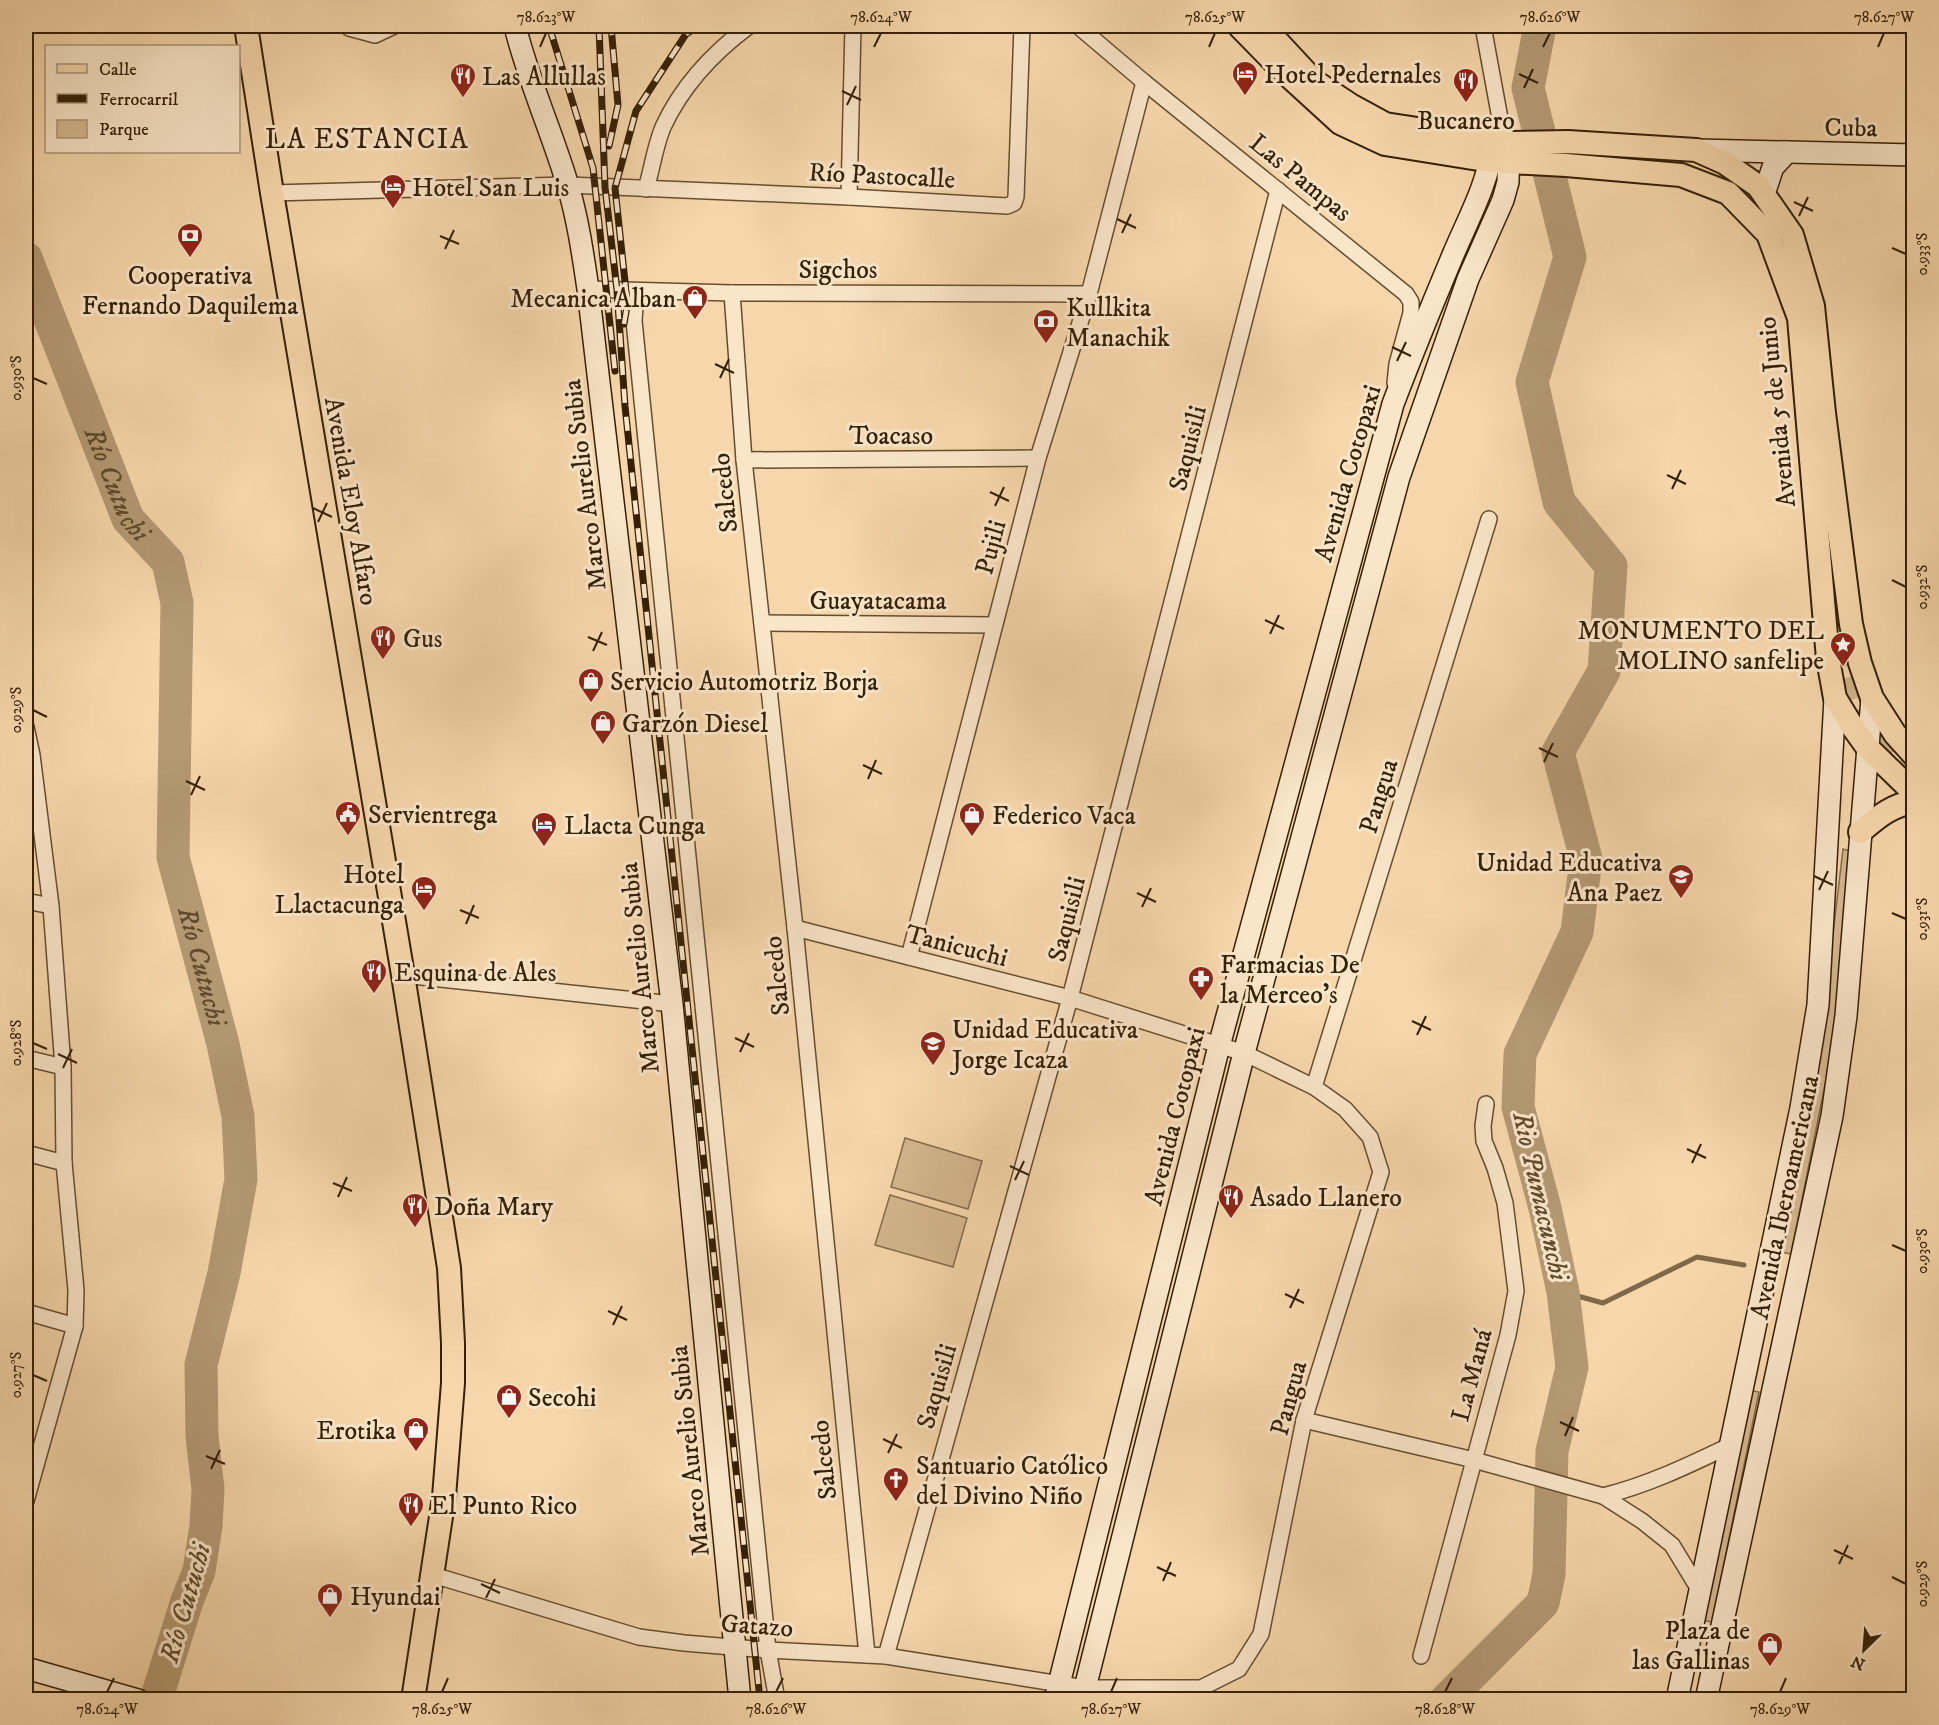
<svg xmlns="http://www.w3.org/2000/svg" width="1939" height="1725" font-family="'IM FELL DW Pica',serif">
<rect width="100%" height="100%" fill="#f6d7ab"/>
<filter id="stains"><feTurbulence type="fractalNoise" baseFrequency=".00333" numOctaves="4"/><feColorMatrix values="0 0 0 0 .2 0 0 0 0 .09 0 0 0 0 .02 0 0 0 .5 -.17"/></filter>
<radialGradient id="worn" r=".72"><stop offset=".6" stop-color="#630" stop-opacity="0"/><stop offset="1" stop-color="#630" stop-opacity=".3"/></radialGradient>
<g fill="#d5b88f" stroke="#856c4a" stroke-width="1.5">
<path d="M1843,849L1853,852L1831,1055L1791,1254L1781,1252L1819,1053Z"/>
<path d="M905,1138L982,1161L968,1209L891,1187Z"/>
<path d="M890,1195L967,1218L953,1267L875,1245Z"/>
<path d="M1749,1390L1759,1392L1712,1622L1702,1620Z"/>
</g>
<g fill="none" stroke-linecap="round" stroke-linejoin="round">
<path stroke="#816947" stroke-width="5" d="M1563,1292L1603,1303L1697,1257L1744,1265"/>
<g stroke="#b49973" stroke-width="33">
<path id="s1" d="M26,258L128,519L168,562L177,603L173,857L223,1044L238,1116L241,1179L224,1273L201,1365L202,1436L208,1489L206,1526L199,1571L187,1601L156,1700"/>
<path d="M1446,1700L1543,1603L1549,1574L1552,1451L1572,1367L1563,1292L1545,1208L1518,1107L1520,1054L1577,932L1586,859L1558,752L1604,671L1611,566L1559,502L1532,382L1570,257L1528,88L1540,26"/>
</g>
<path stroke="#cfb28a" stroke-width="22" stroke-dasharray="22 11" stroke-linecap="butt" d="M1838,646C1844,664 1849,683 1857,700C1869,728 1894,753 1914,776"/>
<defs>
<g id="street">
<path d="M348,26L349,28L375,35L394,26"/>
<path d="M1078,26L1144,82L1406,294L1411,302V313L1397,364L1395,383"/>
<path d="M1483,26L1501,124L1509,143"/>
<path d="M646,189C652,169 655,146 663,127C682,86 714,52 749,26"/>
<path d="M272,193L568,185L849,197L1007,206L1014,203L1016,197L1022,26"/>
<path d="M849,197L853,26"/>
<path d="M588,289L732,293L1089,294"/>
<path d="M636,291L634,321L768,1650L777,1700"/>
<path d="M732,293L744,460L795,928L867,1655"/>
<path d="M744,460L1038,458"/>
<path d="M762,623L994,625"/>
<path d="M26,727L32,755L51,906L63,1067L64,1163L76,1290L75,1326L26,1501"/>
<path d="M26,901L51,906"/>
<path d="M909,957L1038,458L1089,294L1144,82"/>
<path d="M403,975L672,1004"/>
<path d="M26,1058L63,1067"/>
<path d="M1314,1087L1489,519"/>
<path d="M26,1153L64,1163"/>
<path d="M26,1312L75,1326"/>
<path d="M1304,1420L1474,1460L1603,1496"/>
<path d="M433,1575L639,1637L684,1643L768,1650L886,1656L1085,1688H1201L1239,1669L1261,1634L1304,1420L1381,1172L1370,1137L1345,1109L1314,1087L1244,1053L1070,998L795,928"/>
<path d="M1700,1591L1672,1545L1642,1521L1603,1496C1648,1485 1689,1465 1731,1445"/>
<path d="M886,1656L1070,998L1278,190"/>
<path d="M1421,1656L1508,1335L1516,1291L1505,1203L1495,1168L1484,1141L1483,1126L1486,1104"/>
</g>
<g id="secondary">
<path d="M515,26C528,80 552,132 568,186C578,220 583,255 588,289L672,1004L740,1700"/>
<path d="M1697,150L1914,155"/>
<path d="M1764,194L1773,167L1787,152"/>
<path d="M26,1668L138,1700"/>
<path d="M1055,1700L1219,1046L1393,404C1412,354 1432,305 1453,255C1468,219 1488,184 1493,144"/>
<path d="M1082,1700L1244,1053L1399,477L1468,279L1503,200L1508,182L1509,146"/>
<path d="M1677,1700L1801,1108L1818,1005L1835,698"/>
<path d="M1706,1700L1832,1116L1846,1016L1872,698"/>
</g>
<g id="primary">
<path d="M246,26L272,193L403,975L449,1268L453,1343V1383L444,1497L413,1700"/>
<path d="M1239,26L1282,70L1340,123L1385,144L1491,161L1566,165L1681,175L1728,193L1768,234L1799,318L1828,659L1835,698L1852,726L1867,747L1914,793"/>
<path d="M1263,26L1314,81L1352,106L1385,124L1509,143L1568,142L1696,150L1725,163L1758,186L1792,235L1813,306L1824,413L1851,624L1860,663L1872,698L1895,734L1914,755"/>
<path d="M1860,832C1877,818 1891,805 1914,802"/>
</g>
</defs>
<use href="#street" stroke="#654e2f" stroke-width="18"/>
<use href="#secondary" stroke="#352006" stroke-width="24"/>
<use href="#primary" stroke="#352006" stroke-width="26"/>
<use href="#street" stroke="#f9e5c8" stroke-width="15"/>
<use href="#secondary" stroke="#f9e5c8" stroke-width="21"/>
<use href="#primary" stroke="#f6d7ab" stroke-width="22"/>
<defs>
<g id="rail">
<path d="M549,26L593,168L615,371"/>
<path d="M599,26L605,187L617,290L625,406L760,1700"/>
<path d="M609,146L618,105L611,26"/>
<path d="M624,324L627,306L626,291L615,188L636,111L686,34L699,26"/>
</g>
</defs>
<use href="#rail" stroke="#352006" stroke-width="7"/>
<use href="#rail" stroke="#f9e5c8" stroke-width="4.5" stroke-dasharray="14" stroke-linecap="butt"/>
</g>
<path fill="none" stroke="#352006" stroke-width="2" d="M540,47L546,33M874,47L881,33M1209,47L1215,33M1543,47L1550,33M1878,47L1884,33M1519,74L1538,83M1524,88L1533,69M842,91L861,100M847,105L856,86M1794,202L1813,211M1799,216L1808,197M1117,219L1136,228M1122,233L1131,214M440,236L459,244M1892,248L1906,254M445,249L454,230M1392,347L1411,356M1397,361L1406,342M715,364L734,373M33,378L47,384M720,378L729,359M1667,475L1686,484M1672,489L1681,470M990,492L1009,501M995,506L1004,487M313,508L332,517M318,522L327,503M1892,580L1906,587M1265,620L1284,629M1270,634L1279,615M588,637L607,645M593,651L602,632M33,710L47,717M1539,748L1558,757M1544,762L1553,743M863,765L882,774M868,779L876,760M186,781L205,790M191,795L200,776M1814,876L1833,885M1819,890L1828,871M1137,893L1156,902M1142,907L1151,888M460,910L479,918M1892,913L1906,919M466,924L474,905M1412,1021L1431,1030M1417,1035L1426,1016M735,1038L754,1047M33,1043L47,1049M740,1052L749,1033M58,1054L77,1063M63,1068L72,1049M1687,1149L1706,1158M1692,1163L1701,1144M1010,1166L1029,1175M1015,1180L1024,1161M333,1183L352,1191M338,1197L347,1177M1892,1245L1906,1251M1285,1294L1304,1303M1290,1308L1299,1289M608,1311L627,1320M613,1325L622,1306M33,1375L47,1381M1560,1422L1579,1431M1565,1436L1573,1417M883,1439L902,1448M888,1453L897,1434M206,1456L225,1464M211,1469L220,1450M1834,1550L1853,1559M1839,1564L1848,1545M1157,1567L1176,1576M1892,1577L1906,1584M1163,1581L1171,1562M481,1584L500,1593M486,1598L495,1579M107,1692L114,1678M442,1692L448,1678M776,1692L783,1678M1111,1692L1117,1678M1445,1692L1452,1678M1780,1692L1786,1678"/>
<defs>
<symbol id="hotel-pin" viewBox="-11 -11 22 30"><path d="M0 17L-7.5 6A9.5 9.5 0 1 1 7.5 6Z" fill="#8f2418" stroke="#f9e5c8"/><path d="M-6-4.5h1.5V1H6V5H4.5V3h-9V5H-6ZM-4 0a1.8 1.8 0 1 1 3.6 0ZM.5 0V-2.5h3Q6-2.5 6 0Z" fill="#fff"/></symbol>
<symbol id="restaurant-pin" viewBox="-11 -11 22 30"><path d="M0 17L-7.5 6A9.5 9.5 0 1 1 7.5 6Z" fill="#8f2418" stroke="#f9e5c8"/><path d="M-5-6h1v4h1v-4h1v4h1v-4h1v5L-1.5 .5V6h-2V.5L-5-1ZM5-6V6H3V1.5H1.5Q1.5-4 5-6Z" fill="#fff"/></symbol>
<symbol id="bank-pin" viewBox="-11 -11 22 30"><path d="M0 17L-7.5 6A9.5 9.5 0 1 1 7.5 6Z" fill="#8f2418" stroke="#f9e5c8"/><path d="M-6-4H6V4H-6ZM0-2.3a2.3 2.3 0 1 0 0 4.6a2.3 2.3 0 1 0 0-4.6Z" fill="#fff"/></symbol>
<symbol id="shop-pin" viewBox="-11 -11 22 30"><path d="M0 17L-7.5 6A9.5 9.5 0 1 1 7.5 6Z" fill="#8f2418" stroke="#f9e5c8"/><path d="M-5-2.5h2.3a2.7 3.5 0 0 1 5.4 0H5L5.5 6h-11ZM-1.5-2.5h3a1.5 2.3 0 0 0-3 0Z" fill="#fff"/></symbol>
<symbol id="sight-pin" viewBox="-11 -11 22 30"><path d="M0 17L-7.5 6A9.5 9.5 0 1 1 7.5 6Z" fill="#8f2418" stroke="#f9e5c8"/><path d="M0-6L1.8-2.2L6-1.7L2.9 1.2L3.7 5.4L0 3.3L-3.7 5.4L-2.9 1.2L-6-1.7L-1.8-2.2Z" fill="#fff"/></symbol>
<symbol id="civic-pin" viewBox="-11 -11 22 30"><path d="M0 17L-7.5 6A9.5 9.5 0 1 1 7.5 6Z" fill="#8f2418" stroke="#f9e5c8"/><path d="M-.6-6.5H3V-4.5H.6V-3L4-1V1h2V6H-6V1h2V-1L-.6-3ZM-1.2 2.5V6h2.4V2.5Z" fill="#fff"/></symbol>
<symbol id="school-pin" viewBox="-11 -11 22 30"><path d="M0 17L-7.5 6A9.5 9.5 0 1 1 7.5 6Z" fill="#8f2418" stroke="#f9e5c8"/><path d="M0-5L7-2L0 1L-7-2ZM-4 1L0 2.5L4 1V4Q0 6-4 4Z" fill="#fff"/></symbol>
<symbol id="pharmacy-pin" viewBox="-11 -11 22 30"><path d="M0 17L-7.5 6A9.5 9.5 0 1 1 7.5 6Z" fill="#8f2418" stroke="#f9e5c8"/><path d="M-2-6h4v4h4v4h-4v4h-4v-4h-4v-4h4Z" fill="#fff"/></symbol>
<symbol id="church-pin" viewBox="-11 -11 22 30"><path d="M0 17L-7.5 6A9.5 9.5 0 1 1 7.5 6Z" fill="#8f2418" stroke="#f9e5c8"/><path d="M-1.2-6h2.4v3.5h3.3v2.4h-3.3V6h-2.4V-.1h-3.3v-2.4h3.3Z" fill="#fff"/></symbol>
</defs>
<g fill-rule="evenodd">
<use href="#hotel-pin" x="1230" y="59" width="30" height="40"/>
<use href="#restaurant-pin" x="448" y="61" width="30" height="40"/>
<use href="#restaurant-pin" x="1451" y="66" width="30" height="40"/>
<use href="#hotel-pin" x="378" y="172" width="30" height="40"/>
<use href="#bank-pin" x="175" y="221" width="30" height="40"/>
<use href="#shop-pin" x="680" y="283" width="30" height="40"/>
<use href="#bank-pin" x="1031" y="307" width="30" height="40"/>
<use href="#restaurant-pin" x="368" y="623" width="30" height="40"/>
<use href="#sight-pin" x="1828" y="630" width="30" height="40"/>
<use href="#shop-pin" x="576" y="666" width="30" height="40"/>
<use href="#shop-pin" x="588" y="708" width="30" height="40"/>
<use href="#civic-pin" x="333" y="799" width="30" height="40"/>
<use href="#shop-pin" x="957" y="800" width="30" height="40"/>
<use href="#hotel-pin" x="529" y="810" width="30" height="40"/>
<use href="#school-pin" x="1666" y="862" width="30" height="40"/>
<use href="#hotel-pin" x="409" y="874" width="30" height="40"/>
<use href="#restaurant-pin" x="359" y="957" width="30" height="40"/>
<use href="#pharmacy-pin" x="1186" y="964" width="30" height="40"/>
<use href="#school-pin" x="918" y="1029" width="30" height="40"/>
<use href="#restaurant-pin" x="1216" y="1182" width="30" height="40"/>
<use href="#restaurant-pin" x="400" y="1191" width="30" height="40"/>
<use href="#shop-pin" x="494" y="1382" width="30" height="40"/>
<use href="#shop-pin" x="401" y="1415" width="30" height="40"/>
<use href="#church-pin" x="881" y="1465" width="30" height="40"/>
<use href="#restaurant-pin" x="396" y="1490" width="30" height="40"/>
<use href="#shop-pin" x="315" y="1581" width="30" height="40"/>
<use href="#shop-pin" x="1755" y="1630" width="30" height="40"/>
</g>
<g text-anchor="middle" stroke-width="6" stroke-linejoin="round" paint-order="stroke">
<g font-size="26" fill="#352006" stroke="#f9e5c8" text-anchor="start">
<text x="1264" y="83">Hotel Pedernales</text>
<text x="482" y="85">Las Allullas</text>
<text x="1466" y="129" text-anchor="middle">Bucanero</text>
<text x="412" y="196">Hotel San Luis</text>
<text x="190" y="284" text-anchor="middle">Cooperativa<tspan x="190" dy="30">Fernando Daquilema</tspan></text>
<text x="676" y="307" text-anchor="end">Mecanica Alban</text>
<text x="1066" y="316">Kullkita<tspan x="1066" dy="30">Manachik</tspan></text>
<text x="1824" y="639" text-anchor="end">MONUMENTO DEL<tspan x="1824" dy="30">MOLINO sanfelipe</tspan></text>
<text x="403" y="647">Gus</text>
<text x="610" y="690">Servicio Automotriz Borja</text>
<text x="622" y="732">Garzón Diesel</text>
<text x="368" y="823">Servientrega</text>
<text x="992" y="824">Federico Vaca</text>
<text x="564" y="834">Llacta Cunga</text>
<text x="1662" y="871" text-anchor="end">Unidad Educativa<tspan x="1662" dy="30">Ana Paez</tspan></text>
<text x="404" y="883" text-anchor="end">Hotel<tspan x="404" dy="30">Llactacunga</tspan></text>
<text x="1220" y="973">Farmacias De<tspan x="1220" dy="30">la Merceo's</tspan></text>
<text x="394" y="981">Esquina de Ales</text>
<text x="952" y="1038">Unidad Educativa<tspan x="952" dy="30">Jorge Icaza</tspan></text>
<text x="1250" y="1206">Asado Llanero</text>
<text x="434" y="1215">Doña Mary</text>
<text x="528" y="1406">Secohi</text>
<text x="396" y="1439" text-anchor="end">Erotika</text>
<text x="916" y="1474">Santuario Católico<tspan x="916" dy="30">del Divino Niño</tspan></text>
<text x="430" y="1514">El Punto Rico</text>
<text x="350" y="1605">Hyundai</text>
<text x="1750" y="1639" text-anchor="end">Plaza de<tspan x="1750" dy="30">las Gallinas</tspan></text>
</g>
<g font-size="26" fill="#352006" stroke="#f9e5c8">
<text transform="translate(1851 127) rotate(1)" y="9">Cuba</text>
<text transform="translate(882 175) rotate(3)" y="9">Río Pastocalle</text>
<text transform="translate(1301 177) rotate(39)" y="9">Las Pampas</text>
<text x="838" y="278">Sigchos</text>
<text transform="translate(1776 412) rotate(-96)" y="9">Avenida 5 de Junio</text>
<text x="891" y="444">Toacaso</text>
<text transform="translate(1187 448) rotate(-76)" y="9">Saquisili</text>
<text transform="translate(1347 473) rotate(-74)" y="9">Avenida Cotopaxi</text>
<text transform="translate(584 485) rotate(-97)" y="9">Marco Aurelio Subia</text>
<text transform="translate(724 493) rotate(-96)" y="9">Salcedo</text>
<text transform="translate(352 501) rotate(80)" y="9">Avenida Eloy Alfaro</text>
<text transform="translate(990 547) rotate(-75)" y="9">Pujili</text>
<text x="878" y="609">Guayatacama</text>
<text transform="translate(1378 796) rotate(-73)" y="9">Pangua</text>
<text transform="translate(1066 919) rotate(-76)" y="9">Saquisili</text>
<text transform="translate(957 945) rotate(14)" y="9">Tanicuchi</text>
<text transform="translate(639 968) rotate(-96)" y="9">Marco Aurelio Subia</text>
<text transform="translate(776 976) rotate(-96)" y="9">Salcedo</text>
<text transform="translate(1174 1116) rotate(-76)" y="9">Avenida Cotopaxi</text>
<text transform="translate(1784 1197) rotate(-78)" y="9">Avenida Iberoamericana</text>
<text transform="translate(1471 1375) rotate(-75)" y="9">La Maná</text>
<text transform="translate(936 1386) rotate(-74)" y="9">Saquisili</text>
<text transform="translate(1288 1398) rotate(-75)" y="9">Pangua</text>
<text transform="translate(689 1451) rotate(-96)" y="9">Marco Aurelio Subia</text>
<text transform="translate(823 1460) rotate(-96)" y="9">Salcedo</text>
<text transform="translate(757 1625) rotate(4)" y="9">Gatazo</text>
</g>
<g font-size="27" font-style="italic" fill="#614a2c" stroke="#f9e5c8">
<text dy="9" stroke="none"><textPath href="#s1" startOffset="244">Río Cutuchi</textPath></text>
<text dy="9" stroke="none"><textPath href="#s1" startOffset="748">Río Cutuchi</textPath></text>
<text transform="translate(1541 1196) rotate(77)" y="9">Rio Pumacunchi</text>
<text transform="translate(185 1603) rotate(-74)" y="9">Río Cutuchi</text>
</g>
<g font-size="28" letter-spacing="1.5" fill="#352006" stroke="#f9e5c8">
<text x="367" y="148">LA ESTANCIA</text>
</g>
</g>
<rect width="1939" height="1725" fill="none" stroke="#f6d7ab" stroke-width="66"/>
<rect x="45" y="45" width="195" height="108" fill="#f9e5c8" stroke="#ab967a" stroke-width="1.5"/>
<rect x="57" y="64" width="30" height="9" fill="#f6d7ab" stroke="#ab967a" stroke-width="1.5"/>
<text x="99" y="75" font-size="18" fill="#352006">Calle</text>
<rect x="57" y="94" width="30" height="9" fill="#352006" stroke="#ab967a" stroke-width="1.5"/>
<text x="99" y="105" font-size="18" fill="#352006">Ferrocarril</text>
<rect x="57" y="120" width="30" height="18" fill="#d5b88f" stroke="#ab967a" stroke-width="1.5"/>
<text x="99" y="135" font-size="18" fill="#352006">Parque</text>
<g transform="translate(1864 1650) rotate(205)" stroke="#f9e5c8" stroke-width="4.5" paint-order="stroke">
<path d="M0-4.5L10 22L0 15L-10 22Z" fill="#352006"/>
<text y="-9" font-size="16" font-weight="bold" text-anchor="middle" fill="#352006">N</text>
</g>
<rect x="33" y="33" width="1873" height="1659" fill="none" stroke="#352006" stroke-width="2"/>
<g font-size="15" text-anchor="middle" fill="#352006">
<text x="546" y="22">78.623°W</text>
<text x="881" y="22">78.624°W</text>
<text x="1215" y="22">78.625°W</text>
<text x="1550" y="22">78.626°W</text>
<text x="1884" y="22">78.627°W</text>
<text transform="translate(1922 254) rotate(-90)" y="5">0.933°S</text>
<text transform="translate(16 378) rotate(-90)" y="5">0.930°S</text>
<text transform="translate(1922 587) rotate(-90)" y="5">0.932°S</text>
<text transform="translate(16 710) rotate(-90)" y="5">0.929°S</text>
<text transform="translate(1922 919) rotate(-90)" y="5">0.931°S</text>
<text transform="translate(16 1043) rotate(-90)" y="5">0.928°S</text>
<text transform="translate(1922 1251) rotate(-90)" y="5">0.930°S</text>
<text transform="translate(16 1375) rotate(-90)" y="5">0.927°S</text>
<text transform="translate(1922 1584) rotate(-90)" y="5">0.929°S</text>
<text x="107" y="1714">78.624°W</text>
<text x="442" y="1714">78.625°W</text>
<text x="776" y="1714">78.626°W</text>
<text x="1111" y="1714">78.627°W</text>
<text x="1445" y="1714">78.628°W</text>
<text x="1780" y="1714">78.629°W</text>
</g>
<rect width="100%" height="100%" filter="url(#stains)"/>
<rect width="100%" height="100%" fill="url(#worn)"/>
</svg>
